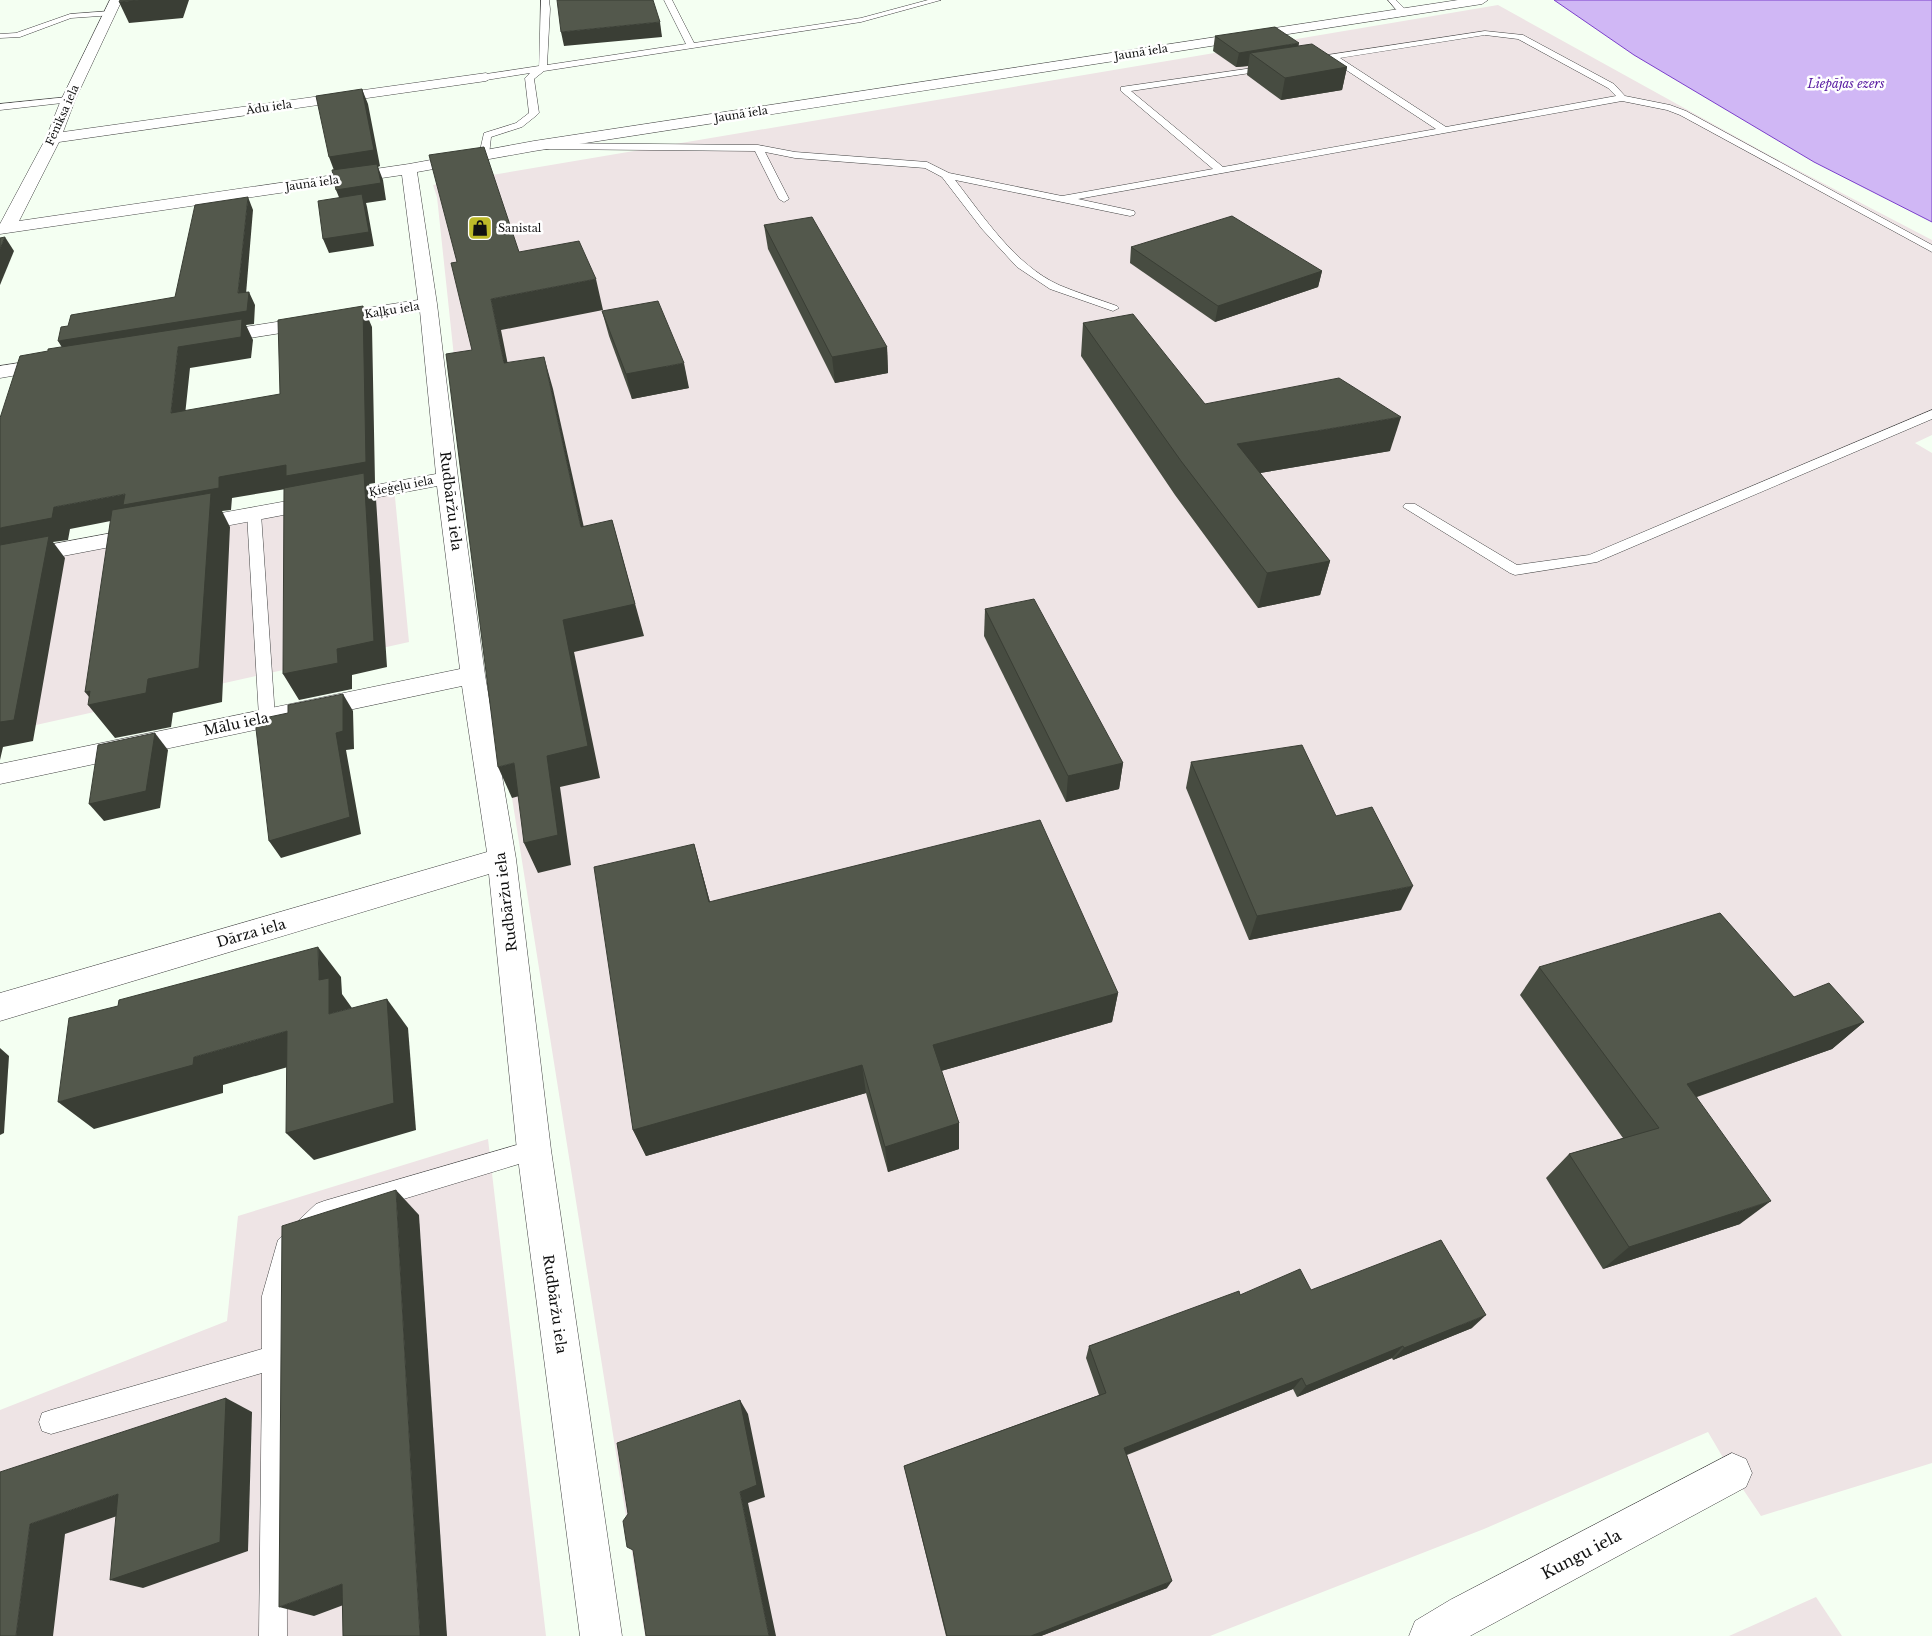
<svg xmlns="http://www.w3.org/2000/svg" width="1932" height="1636" font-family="'Libre Baskerville',serif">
<rect width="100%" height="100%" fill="#f4fff2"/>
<g fill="#eee4e5">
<path d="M1498,5L1771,156L1932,240V435L1915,443L1932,453V1463L1761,1516L1732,1473L1708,1432L1484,1529L1210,1636H645L512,798L457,385L437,197L433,185Z"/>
<path d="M394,487L409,642L0,733V564Z"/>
<path d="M488,1139L546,1636H0V1410L227,1321L238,1216Z"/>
<path d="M1816,1597L1842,1636H1729Z"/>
</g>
<path fill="#d0b7f5" stroke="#7a3fcb" d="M1554,0H1932V222L1814,162L1634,55Z"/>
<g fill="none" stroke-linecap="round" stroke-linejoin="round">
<defs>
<g id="service">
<path d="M541,0H549L550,9L547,65L686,44L664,0H672L694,43L861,18L928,0H941L861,22L544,71L534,79L539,113L537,115L522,127L491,137L489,155L484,158L481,157L479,155L484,133L516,123L529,113L525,78L530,73L486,80L482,77L486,74L539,66Z"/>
<path d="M1388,0H1396L1406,10V14H1400Z"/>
<path d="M111,11L115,13L114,15L71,18L20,37L0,38V34L16,33L70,14Z"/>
<path d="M1485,31L1523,35L1614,84L1625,96L1670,105L1686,111L1932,245V252L1680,115L1667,110L1622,101L1078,199L1134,211L1135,213L1134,215L1130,216L955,180C984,217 1015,265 1059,285C1078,293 1098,299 1117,306L1119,308L1113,311L1050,289L1017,267L982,229L942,177L925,168L795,158L765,152L789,199L784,202L779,199L755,151L545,149L540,146L545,143L758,145L795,152L927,162L949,173L1062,196L1213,169L1121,91V87L1273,65L1274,67L1270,70L1131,91L1223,167L1436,129L1331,60L1308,64L1304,61L1308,58ZM1485,35L1518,39L1608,88L1616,96L1446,127L1340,58Z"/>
<path d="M68,97L73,100L71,102L0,110V104Z"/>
<path d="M1932,410V419L1597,562L1515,575L1510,573L1403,507L1405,504H1415L1517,565L1589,555Z"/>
<path d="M254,510L259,511L261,514L275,717L273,721L267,723L261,721L259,717L247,514L249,511Z"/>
<path d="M534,1140L542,1143L545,1150L542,1157L331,1221L296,1254L286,1296L287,1636H259L262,1373L51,1434L42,1431L39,1422L42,1413L51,1410L262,1349V1296L278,1240L316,1204L324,1201Z"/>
</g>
<g id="minor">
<path d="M110,0H122L75,100L63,132L486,73L493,77L486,81L59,142L19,221L409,164L534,141L1458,0H1488L1482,4L534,151L417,172L437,304L458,478L485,675L516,859L551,1150L622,1636H580L517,1150L489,874L0,1021V993L487,852L462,686L0,784V764L460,669L437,486L188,533L180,531L177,526L180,521L188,519L436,474L420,311L212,344L205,342L203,338L205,334L212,332L418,300L402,175L0,234V224L46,138L61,100Z"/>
<path d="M51,358L58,360L61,364L58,368L0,378V366Z"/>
<path d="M144,527L152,529L155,534L152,539L0,568V554Z"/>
<path d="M1732,1453L1746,1459L1752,1473L1746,1487L1470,1636H1409L1415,1621L1450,1600Z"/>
</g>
</defs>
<use href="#service" stroke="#424242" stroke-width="1"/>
<use href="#minor" stroke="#424242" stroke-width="1"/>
<use href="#service" fill="#fff" fill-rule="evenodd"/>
<use href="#minor" fill="#fff" fill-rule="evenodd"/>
</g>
<g fill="#474c41">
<path d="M1215,36L1299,46L1347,67L1342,90L1281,100L1247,75L1248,66L1236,67L1213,51Z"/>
<path d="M764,225L887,347L888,373L835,383L768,249Z"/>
<path d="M1131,247L1322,271L1318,287L1215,322L1130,263Z"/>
<path d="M602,311L689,388L632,399L609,336Z"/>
<path d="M1083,323L1205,404L1390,451L1260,473L1330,561L1320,595L1258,608L1175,495L1081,356Z"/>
<path d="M985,609L1123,763L1119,789L1066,802L984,636Z"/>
<path d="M1191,762L1336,816L1401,910L1249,940L1186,788Z"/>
<path d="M694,844L710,902L1118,993L1112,1022L941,1071L959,1123V1149L888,1172L866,1093L646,1156L633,1130Z"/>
<path d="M1539,967L1794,997L1864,1022L1832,1049L1697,1097L1740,1224L1603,1269L1546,1178L1569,1154L1623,1138L1520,995Z"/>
<path d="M1311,1290L1472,1328L1393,1360L1392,1358L1297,1397L1293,1389L1127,1455L1167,1588L1041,1636H946L904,1466L1099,1395L1086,1358L1089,1346L1240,1295Z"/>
</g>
<g fill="#3a3e35">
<path d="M139,0H189L183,18L129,23L119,2Z"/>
<path d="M660,22L662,37L564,46L561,32Z"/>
<path d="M1299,43L1297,58L1250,53L1248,66L1236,67L1239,53Z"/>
<path d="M1347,67L1342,90L1281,100L1285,78Z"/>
<path d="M362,89L368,104L380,166L378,167L383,180L386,200L366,203L367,207L374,246L329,253L323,239L343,207L336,190L335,173L329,157Z"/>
<path d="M248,197L253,210L245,306L238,293Z"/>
<path d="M5,237L14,251L0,285V249Z"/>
<path d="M1322,271L1318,287L1215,322L1218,306Z"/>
<path d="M596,279L603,310L501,330L514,395L504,363L491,299Z"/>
<path d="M249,292L255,305L254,324L246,325L253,340L251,358L190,368L183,434L171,413L178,347L66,354L58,341Z"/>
<path d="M363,306L372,327L375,483L369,484L376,499L387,667L352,675V689L299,700L283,674L292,488L232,498L231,510L222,511L230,527L222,702L173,713L171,727L115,738L88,705L94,703L85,692L131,517L70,529L68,540L53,542L65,558L33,741L3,747L0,760V528L54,507L219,477Z"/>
<path d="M887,347L888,373L835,383L832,357Z"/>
<path d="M544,357L553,389L591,559L581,527Z"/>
<path d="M684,363L689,388L632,399L626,374Z"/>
<path d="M1401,417L1390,451L1230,478L1237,444Z"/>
<path d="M612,520L644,636L574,652L600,778L560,787L571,865L538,873L524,843L563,620Z"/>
<path d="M1330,561L1320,595L1258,608L1267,573Z"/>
<path d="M343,694L353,711L354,749L346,750L361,834L281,858L269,841L336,733Z"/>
<path d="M155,733L168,750L160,808L104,821L89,804Z"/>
<path d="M514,763L527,794L512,798L498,767Z"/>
<path d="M1123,763L1119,789L1066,802L1068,776Z"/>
<path d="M694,844L703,876L718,933L709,902Z"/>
<path d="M1413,886L1401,910L1249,940L1257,916Z"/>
<path d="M318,947L341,977L342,994L352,1008L329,1014L319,980Z"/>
<path d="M1118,993L1112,1022L934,1073L933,1045Z"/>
<path d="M387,999L408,1028L416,1130L314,1160L286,1133Z"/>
<path d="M1864,1022L1832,1049L1661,1109L1687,1084Z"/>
<path d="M287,1031L313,1060L223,1085V1093L94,1129L58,1102L194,1057Z"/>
<path d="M0,1048L9,1056L4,1133L0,1135Z"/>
<path d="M862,1065L866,1093L646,1156L633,1130Z"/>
<path d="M959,1123V1149L888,1172L885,1147Z"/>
<path d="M396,1190L419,1215L447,1636H420Z"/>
<path d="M1771,1201L1740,1224L1603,1269L1629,1247Z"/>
<path d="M1486,1315L1472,1328L1393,1360L1404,1348Z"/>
<path d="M1403,1346L1392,1358L1297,1397L1306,1386Z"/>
<path d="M1302,1378L1293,1389L1120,1457L1124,1448Z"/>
<path d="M226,1398L252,1412L248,1551L143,1588L110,1580Z"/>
<path d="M740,1400L748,1414L765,1497L748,1503L776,1636H769L740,1492Z"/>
<path d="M118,1494L149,1505L65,1534L53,1636H16L30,1524Z"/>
<path d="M1172,1581L1167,1588L1041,1636H1031Z"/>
<path d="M342,1584L373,1594L314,1616L279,1607Z"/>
</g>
<g fill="#53584c" stroke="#3a3e35">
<path d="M120,0H139L119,2Z"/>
<path d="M557,0H653L660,22L561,32Z"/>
<path d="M1275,27L1299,43L1239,53L1215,36Z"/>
<path d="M1312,44L1347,67L1285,78L1250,53Z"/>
<path d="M362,89L374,150L329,157L316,96Z"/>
<path d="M484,147L519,252L579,241L596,279L491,299L504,363L544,357L581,527L612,520L635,604L563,620L588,746L547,756L558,835L524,843L514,763L498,767L446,354L472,350L451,263L457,262L429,155Z"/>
<path d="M377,164L381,183L336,190L332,170Z"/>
<path d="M362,194L369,232L323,239L318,201Z"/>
<path d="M248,197L238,293L249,292L247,311L58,341L61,327L68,326L71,315L175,297L195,205Z"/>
<path d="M1232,216L1322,271L1218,306L1131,247Z"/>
<path d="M812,217L887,347L832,357L764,225Z"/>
<path d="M5,237L0,249V238Z"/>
<path d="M658,301L684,363L626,374L602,311Z"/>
<path d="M363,306L366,462L286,476V465L219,477V488L123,505L125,494L54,507L52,518L0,528V418L20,356L48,351V349L242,319L241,337L178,347L171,413L280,394L278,320Z"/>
<path d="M1133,314L1205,404L1339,378L1401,417L1237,444L1330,561L1267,573L1181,461L1083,323Z"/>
<path d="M364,473L374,641L337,649L338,663L283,674L284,488Z"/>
<path d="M211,493L199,668L148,679L146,693L88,705L90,691L85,692L112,510Z"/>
<path d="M49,536L14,720L0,722V545Z"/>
<path d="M1034,599L1123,763L1068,776L985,609Z"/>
<path d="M343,694V731L336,733L350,817L269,841L255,720L288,713V705Z"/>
<path d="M155,733L146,791L89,804L98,745Z"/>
<path d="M1302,745L1336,816L1372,807L1413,886L1257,916L1191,762Z"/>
<path d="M1040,820L1118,993L933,1045L959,1123L885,1147L862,1065L633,1130L594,867L694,844L709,902Z"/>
<path d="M1720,913L1794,997L1829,983L1864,1022L1687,1084L1771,1201L1629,1247L1569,1154L1659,1128L1539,967Z"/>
<path d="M318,947L319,980L329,978V1014L387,999L394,1103L286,1133L287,1031L194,1057L193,1065L58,1102L69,1018L118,1006L119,1000Z"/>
<path d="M396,1190L420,1636H343L342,1584L279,1607L282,1226Z"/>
<path d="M1441,1240L1486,1315L1404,1348L1403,1346L1306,1386L1302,1378L1124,1448L1172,1581L1031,1636H947L904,1466L1106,1393L1089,1346L1239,1291L1240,1295L1300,1269L1311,1290Z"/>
<path d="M226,1398L220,1542L110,1580L118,1494L30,1524L16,1636H0V1472Z"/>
<path d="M740,1400L757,1485L740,1492L769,1636H646L633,1550L627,1547L623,1521L628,1514L617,1443Z"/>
</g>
<defs>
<symbol id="shop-square" viewBox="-11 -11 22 22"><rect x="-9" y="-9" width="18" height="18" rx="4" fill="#beba29" stroke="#fff"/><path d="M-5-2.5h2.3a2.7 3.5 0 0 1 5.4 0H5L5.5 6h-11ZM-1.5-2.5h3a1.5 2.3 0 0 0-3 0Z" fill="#111"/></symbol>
</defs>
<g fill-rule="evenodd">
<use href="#shop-square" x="466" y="214" width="28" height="28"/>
</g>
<g text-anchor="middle" stroke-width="5" stroke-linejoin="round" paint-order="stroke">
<g font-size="11" fill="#0f0f0f" stroke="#fff">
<text transform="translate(1141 52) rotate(-9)" y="4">Jaunā iela</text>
<text transform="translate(269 107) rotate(-8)" y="4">Ādu iela</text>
<text transform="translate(741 114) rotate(-9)" y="4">Jaunā iela</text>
<text transform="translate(62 115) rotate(-66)" y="4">Fēniksa iela</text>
<text transform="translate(312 183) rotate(-8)" y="4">Jaunā iela</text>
<text transform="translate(392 310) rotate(-9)" y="4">Kaļķu iela</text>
<text transform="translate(401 486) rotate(-11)" y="4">Ķieģeļu iela</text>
</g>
<g font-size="11" fill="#0f0f0f" stroke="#fff" text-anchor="start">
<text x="498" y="232">Sanistal</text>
</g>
<g font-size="12" font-style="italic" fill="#5719a0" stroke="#fff">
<text x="1846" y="88">Liepājas ezers</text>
</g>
<g font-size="14" fill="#0f0f0f" stroke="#fff">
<text transform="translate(451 501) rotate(83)" y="5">Rudbāržu iela</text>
<text transform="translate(236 724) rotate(-12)" y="5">Mālu iela</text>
<text transform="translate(506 902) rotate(-97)" y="5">Rudbāržu iela</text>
<text transform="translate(251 933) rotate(-16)" y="5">Dārza iela</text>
<text transform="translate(555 1304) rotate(82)" y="5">Rudbāržu iela</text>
</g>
<g font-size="16" fill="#0f0f0f" stroke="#fff">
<text transform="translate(1581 1554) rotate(-28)" y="6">Kungu iela</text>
</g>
</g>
</svg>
